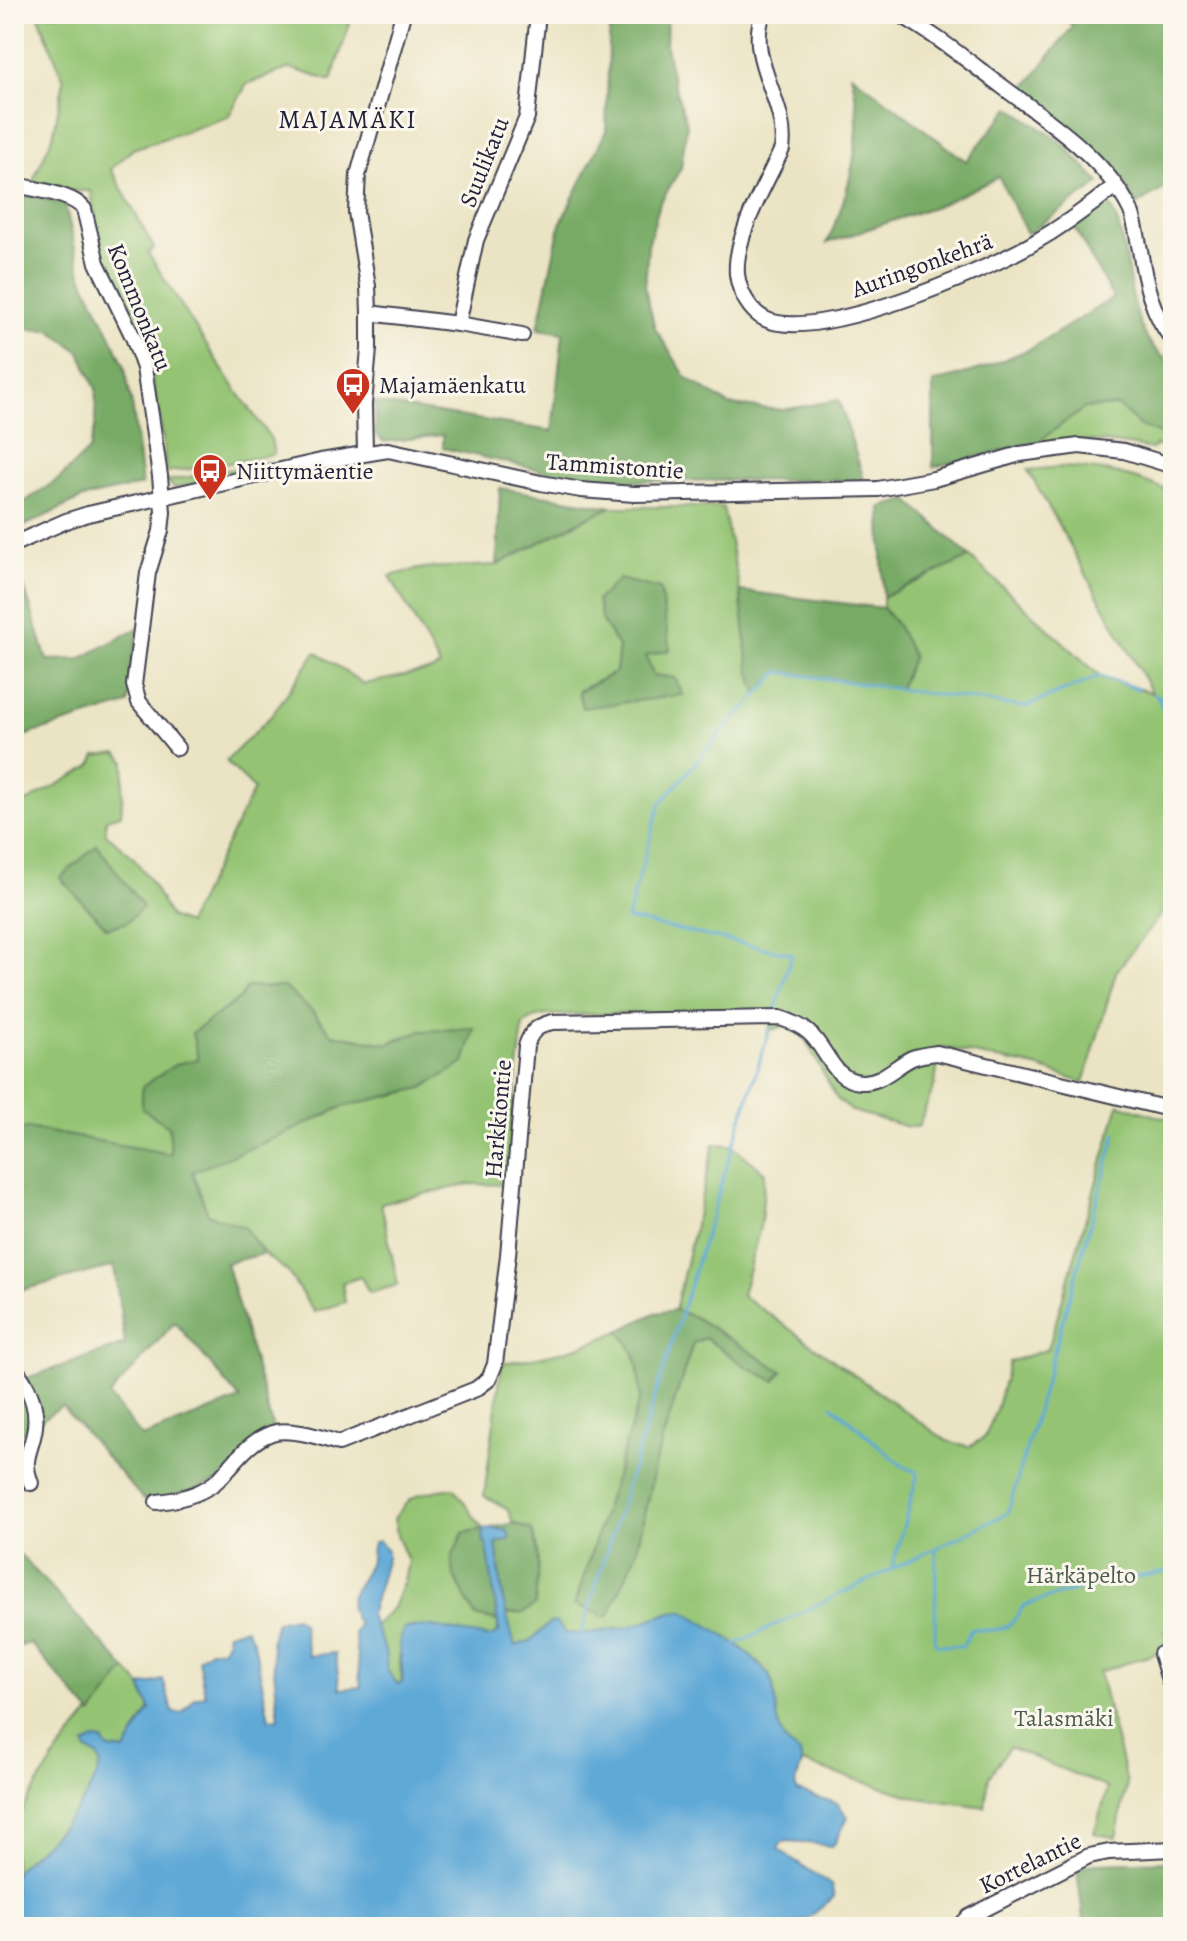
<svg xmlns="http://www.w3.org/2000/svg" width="1187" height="1941" font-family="Alegreya,serif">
<rect width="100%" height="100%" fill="#fbf7ec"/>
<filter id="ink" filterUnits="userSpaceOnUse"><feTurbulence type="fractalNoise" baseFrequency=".0125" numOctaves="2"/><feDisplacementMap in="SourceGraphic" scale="16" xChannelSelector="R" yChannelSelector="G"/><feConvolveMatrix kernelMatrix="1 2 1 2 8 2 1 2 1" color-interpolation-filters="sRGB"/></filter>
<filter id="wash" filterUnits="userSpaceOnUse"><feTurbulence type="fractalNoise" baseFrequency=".006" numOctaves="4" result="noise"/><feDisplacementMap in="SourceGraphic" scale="32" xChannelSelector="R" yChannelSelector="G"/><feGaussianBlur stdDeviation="1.8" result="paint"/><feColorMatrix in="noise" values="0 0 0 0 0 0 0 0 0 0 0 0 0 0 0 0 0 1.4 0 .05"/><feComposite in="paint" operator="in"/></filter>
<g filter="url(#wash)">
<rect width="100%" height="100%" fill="#ebe4c4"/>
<g fill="#94c473" stroke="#5b7357" stroke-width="2" fill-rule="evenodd">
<path d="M38,14H327L350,23L331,81L290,68L247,84L228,117L133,149L111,169L154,248L148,253L225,374L271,439L274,454L214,466L166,472L160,416L149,366L100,247L91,191H65L32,183L53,136L64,80Z"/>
<path d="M1118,406L1140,426L1173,439V451L1155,445L1153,449C1113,442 1076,438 1036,443L1085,408Z"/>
<path d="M270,462L269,466L174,488L167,481Z"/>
<path d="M1061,467C1102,468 1136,476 1173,493V899L1116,972L1084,1083L1037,1067L940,1047L935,1084L918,1127H908L852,1111L837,1099L804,1037L785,1026L770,1030L774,1011L545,1015L533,1018L523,1025L511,1128L507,1185L470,1184L381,1203L398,1285L369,1293L361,1277L342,1283L345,1302L314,1312L287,1271L264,1254L244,1227L208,1214L192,1172L289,1132L342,1107L422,1088L421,1031L387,1044L331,1034L312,1011L240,998L192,1033L199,1059L142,1109L169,1126L172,1155L27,1128L14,1132V809L91,766L96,756L117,753L125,761L121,815L106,819V834L133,857L151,882L170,917L187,924L254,789L226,761L272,715L316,652L364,684L433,670L440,666L390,576L423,568L497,565L586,518L611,507H723L740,591L749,668L758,694L779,672L899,689L897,625L883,608V597L970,557L1100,676L1152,693L1028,470ZM602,621L646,656L653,676L578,691L616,672L619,648Z"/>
<path d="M1119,1104L1156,1116L1173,1118V1629L1164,1632L1169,1649L1099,1672L1127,1783L1116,1838L1094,1833L1108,1788L1009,1747L989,1777L985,1807L917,1798L802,1763L798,1776L514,1646L505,1614L523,1613L531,1529L513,1523L507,1508L484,1496L502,1363C543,1357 582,1349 619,1331C639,1353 639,1369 640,1398L575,1604L636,1554L655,1463L693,1343L705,1338L747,1367L775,1381L782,1372L694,1317L675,1310L714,1144L732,1145L765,1173L761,1223L742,1295L947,1441L969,1447L985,1437L996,1410L1009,1362L1048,1349Z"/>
<path d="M454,1488L483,1529L463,1533L467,1599L475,1616L498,1621L497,1643L399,1656L402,1683L397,1684L387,1670L385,1651L374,1626L393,1608L404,1581L408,1561L398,1538L394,1519C412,1491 423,1493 454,1488Z"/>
<path d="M126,1669L141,1686L150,1708L125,1751L109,1749L87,1751L97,1755L112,1768L14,1927V1823L58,1752Z"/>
</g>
<g fill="#77aa65" stroke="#4c6650" stroke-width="2" fill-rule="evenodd">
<path d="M610,14H667L666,47L673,82L687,124L681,168L660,203L648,245L645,288L655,328L686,377L729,405L783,410L839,400L864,480L588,481L443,448V435L384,442L376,435L375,403L552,431L563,333L538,329L560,224L606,131Z"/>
<path d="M1056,14H1173V190L1164,189L1136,205L1124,181L1094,150L1023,90L1073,26Z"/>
<path d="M851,74L966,161L1010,107L1061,142L1100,183L1027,234L999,177L939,205L827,243C851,190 866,131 851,74Z"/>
<path d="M26,195L65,204L81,274L124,364L133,410L142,485L83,498L14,531V509L60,478L89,450L95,428L96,389L80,352L50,330L14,329V222Z"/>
<path d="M1108,202C1137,247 1119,336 1173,363V439L1140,426L1118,406L1085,408L1036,443L933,467V383L984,368L1032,348L1113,298L1073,225Z"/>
<path d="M500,488L611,507L586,518L497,565Z"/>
<path d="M908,500L970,557L883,597L881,507Z"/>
<path d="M18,567L47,660L80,659L138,628L128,704L14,739V569Z"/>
<path d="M619,579L660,589L670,650L646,656L653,675L675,678L683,695L582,708L578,692L616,672L619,648L602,621L597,600Z"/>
<path d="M740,591L883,608L897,625L913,657L899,689L779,672L758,694L749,668Z"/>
<path d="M97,845L143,907L127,922L107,928L60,878Z"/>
<path d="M247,987H284L312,1011L331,1034L387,1044L421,1031L474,1028L464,1063L422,1088L342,1107L289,1132L192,1172L208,1214L244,1227L264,1254L226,1263L274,1432L218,1481L157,1502L143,1499L62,1406L14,1438V1368L24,1379L125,1344L114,1266L14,1292V1132L27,1128L171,1154L169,1126L142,1109V1087L176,1064L198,1059L192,1033L240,998ZM175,1322L240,1399L142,1437L109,1396Z"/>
<path d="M675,1310L694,1317L782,1371L775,1381L747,1367L705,1338L693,1343L655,1463L636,1554L608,1617L575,1605L640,1398C639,1369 639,1353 619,1331L655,1313Z"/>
<path d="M513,1523L531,1529C542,1553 537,1579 535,1605L523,1613L505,1614L496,1543L510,1539L508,1531L491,1528Z"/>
<path d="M483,1529L484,1543L487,1544L498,1621L475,1616L454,1576L452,1557L463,1533Z"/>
<path d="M14,1548L126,1669L92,1715L30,1643L14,1648Z"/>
<path d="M1173,1861V1927H1084L1077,1868L1097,1863Z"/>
</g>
<path fill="#5ea9d7" stroke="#406689" stroke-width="2" d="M491,1528L508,1531L510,1539L496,1543L503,1601L515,1646L530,1641L551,1622L557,1623L565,1633L581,1634L629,1627L671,1612L684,1611L722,1634L743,1649L769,1674L773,1685L779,1728L785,1741L800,1754L802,1763L795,1784L797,1791L837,1803L848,1817L835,1843L831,1846L790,1841L782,1842L778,1849L831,1885L834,1897L811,1916L792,1927H14V1875L17,1869C51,1838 86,1810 101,1764L97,1755L87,1751L85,1745L95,1740L103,1741L109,1749L125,1751L150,1709L141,1686L163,1680L173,1713H182L195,1698L205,1695L198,1659L210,1650L222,1649L228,1639L227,1633L245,1628L254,1642L269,1719L279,1718L271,1639L277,1621L295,1617L302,1623L308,1656L335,1653L340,1689L361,1687L354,1633L358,1624C339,1595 361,1588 370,1561C373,1555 370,1550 373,1543L379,1541L387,1550V1558L370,1615L385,1651L387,1670L397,1684L402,1683C405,1665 394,1647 404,1629C430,1621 463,1635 490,1637L499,1632L487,1544H484L483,1529Z"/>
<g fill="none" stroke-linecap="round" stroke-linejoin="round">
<g stroke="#5ea9d7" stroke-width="3">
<path d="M1154,694L1173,704"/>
<path d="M1157,696L1173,728"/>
<path d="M775,1011L792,954L627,919L660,804L722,732L779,672L1024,707L1100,676L1138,689"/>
<path d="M832,1405L901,1465L918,1473L892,1568"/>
<path d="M936,1548L1008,1513L1116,1133"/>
<path d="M581,1634L770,1028"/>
<path d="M736,1644L936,1548L935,1642L938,1645L963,1646L971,1629C998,1631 1010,1633 1023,1606C1073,1589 1121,1579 1173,1571"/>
</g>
</g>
</g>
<g filter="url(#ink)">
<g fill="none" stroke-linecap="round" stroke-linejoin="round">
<defs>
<g id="minor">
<path d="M763,14C745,60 789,102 782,149C766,184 734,236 737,274C739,291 749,311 765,319C816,344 982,272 1030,245C1060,228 1088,208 1115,186"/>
<path d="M899,14C936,35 969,62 1003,87C1048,121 1104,157 1130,209C1136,222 1137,236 1140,250C1145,282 1152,315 1173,340"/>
<path d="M14,184C33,190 72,193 84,209L97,263L133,337L144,368L160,476L163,512L161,531L148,573L134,685L139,702L177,748"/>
<path d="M369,313L458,324L476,240L527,117L538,14"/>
<path d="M458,324L522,335"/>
<path d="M365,453L364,404L369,349V313L368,286L356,212L358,175L403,14"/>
<path d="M14,544L66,521L88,514L321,461L388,450L541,483L581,490L634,494L878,489L934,479L1020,454L1079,446L1124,451L1173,466"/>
<path d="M14,1368C27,1383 38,1406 35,1427C32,1452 21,1457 31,1483"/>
<path d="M157,1502C179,1500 204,1494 220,1478C236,1461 249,1441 272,1433C289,1427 322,1438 339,1443L476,1389L489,1379L495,1364L508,1255L526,1046C531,1031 537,1026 552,1022L780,1018C790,1021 800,1025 808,1032C827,1047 831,1080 861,1082C882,1083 895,1066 912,1058C920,1055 929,1054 937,1053L1173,1110"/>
<path d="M1161,1654L1173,1693"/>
<path d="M959,1927L969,1917L1089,1856L1109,1852L1173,1849"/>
</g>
</defs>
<use href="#minor" stroke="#403f50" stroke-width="18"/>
<use href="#minor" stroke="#fff" stroke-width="14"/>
</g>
</g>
<defs>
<symbol id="bus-pin" viewBox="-11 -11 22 30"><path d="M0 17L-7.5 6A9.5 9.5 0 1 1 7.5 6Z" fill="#c8321e" stroke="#fbf7ec"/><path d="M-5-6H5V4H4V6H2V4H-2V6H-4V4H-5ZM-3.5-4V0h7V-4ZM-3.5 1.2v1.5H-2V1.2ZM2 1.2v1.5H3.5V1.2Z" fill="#fff"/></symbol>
</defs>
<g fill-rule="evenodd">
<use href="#bus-pin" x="333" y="365" width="40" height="54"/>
<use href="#bus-pin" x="190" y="451" width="40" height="54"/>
</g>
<g text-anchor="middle" stroke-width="6" stroke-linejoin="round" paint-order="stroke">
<g font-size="24" fill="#22223b" stroke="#fbf7ec">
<text transform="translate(484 162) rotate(-68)" y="8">Suulikatu</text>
<text transform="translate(922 265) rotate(-20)" y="8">Auringonkehrä</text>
<text transform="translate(140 307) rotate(68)" y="8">Kommonkatu</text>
<text transform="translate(615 466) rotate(4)" y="8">Tammistontie</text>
<text transform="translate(498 1119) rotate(-85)" y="8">Harkkiontie</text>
<text transform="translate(1030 1863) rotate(-26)" y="8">Kortelantie</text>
</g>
<g font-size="24" fill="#22223b" stroke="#fbf7ec" text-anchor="start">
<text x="379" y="393">Majamäenkatu</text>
<text x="236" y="479">Niittymäentie</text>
</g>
<g font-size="24" fill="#4a5b4f" stroke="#fbf7ec">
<text x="1081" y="1583">Härkäpelto</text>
<text x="1064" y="1726">Talasmäki</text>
</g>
<g font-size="26" letter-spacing="2" fill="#22223b" stroke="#fbf7ec">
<text x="348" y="128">MAJAMÄKI</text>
</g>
</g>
<rect width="1187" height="1941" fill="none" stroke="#fbf7ec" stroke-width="48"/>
</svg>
